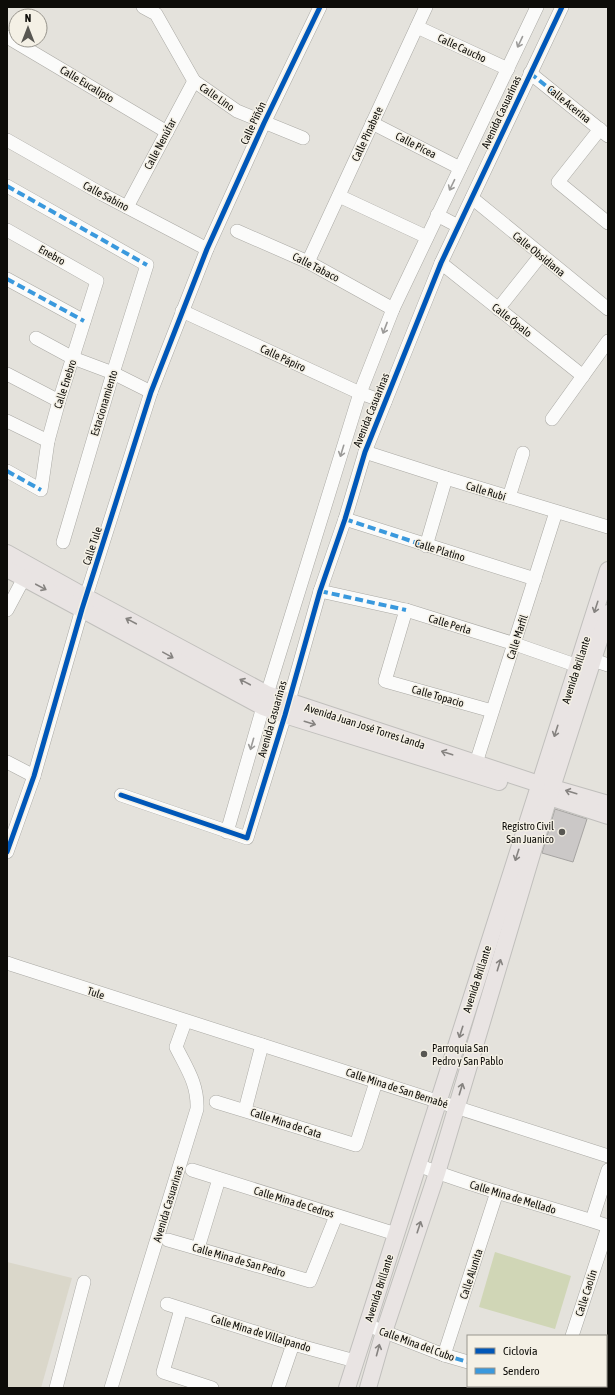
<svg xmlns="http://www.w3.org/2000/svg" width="615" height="1395" font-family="'Asap Condensed',sans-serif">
<rect width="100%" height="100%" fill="#e4e2dc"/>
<path fill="#dad7ca" d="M7,1262L72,1278L41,1388H7Z"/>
<path fill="#d0d6b6" d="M495,1252L571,1276L555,1329L479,1307Z"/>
<path fill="#cbc8c7" stroke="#a6a4a2" d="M555,809L587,819L573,862L542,853Z"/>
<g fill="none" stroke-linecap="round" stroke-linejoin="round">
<defs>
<g id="minor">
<path d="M143,7L156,14L194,81L237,111L303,138"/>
<path d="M417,27L508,69"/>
<path d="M7,37L167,132"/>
<path d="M530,73L608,136"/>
<path d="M372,123L460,168"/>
<path d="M600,129L558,182L608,223"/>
<path d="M7,140L102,194L207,249"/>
<path d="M7,186L147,265L113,373L63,542"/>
<path d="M339,196L427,237"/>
<path d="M472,198L608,309"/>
<path d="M127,207L194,81"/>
<path d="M437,215L458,226"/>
<path d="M7,230L97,281L59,401L48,441L41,490L7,471"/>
<path d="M237,231L308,262L393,309"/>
<path d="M308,262L426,7"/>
<path d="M441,263L583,376"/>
<path d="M7,279L84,321"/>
<path d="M498,309L541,255"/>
<path d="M182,311L360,393L385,402"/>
<path d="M36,338L73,358L113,373L151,392"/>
<path d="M7,374L59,401"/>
<path d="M552,419L608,341"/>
<path d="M7,421L48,441"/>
<path d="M365,452L446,478L608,527"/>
<path d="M509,497L523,453"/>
<path d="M345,519L535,579"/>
<path d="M426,546L446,478"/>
<path d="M320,591L406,610L515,644L578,666"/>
<path d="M7,610L24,578"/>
<path d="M406,610L385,681L492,711"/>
<path d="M593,660L608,665"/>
<path d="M7,762L34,776"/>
<path d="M476,763L556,512"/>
<path d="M121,795L247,838L285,715L320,591L345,519L365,452L441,263L562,7"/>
<path d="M227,832L263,707L360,393L393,309L537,7"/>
<path d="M7,852L34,776L82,609L151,392L207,249L264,123L320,7"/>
<path d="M7,963C207,1029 408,1092 608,1156"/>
<path d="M216,1102L356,1145L376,1082"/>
<path d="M245,1110L262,1045"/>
<path d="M418,1165C480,1190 545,1205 608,1226"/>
<path d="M192,1170L396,1234"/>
<path d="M592,1220L608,1170"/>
<path d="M168,1240L310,1281L336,1216"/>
<path d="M198,1248L219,1179"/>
<path d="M167,1304L293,1344L355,1361"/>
<path d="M181,1309L163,1372L212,1388"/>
<path d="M367,1325L444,1355L468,1362"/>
<path d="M572,1336L608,1227"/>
<path d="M444,1355L497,1192"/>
<path d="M543,1386L549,1388"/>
<path d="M56,1388L84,1282"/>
<path d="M111,1388L197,1109C198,1084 187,1069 176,1047L185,1022"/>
<path d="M278,1388L293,1344"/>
</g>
<g id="major">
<path d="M7,553L86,597L267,694L539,784L608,804"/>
<path d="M7,569L263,707L285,715L499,782"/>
<path d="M546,796L608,816"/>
<path d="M347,1388L608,570"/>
<path d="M368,1388L384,1332L437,1173L549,797L608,613"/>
</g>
</defs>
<use href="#minor" stroke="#aaa9a4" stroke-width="14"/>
<use href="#major" stroke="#c0bfbc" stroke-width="18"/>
<use href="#minor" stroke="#fbfbfa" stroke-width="13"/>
<use href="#major" stroke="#e9e4e3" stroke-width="16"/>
<g stroke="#3a99dd" stroke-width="4" stroke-dasharray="8 4" stroke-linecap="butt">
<path d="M530,73L586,118"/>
<path d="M7,186L147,265"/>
<path d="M7,279L84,321"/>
<path d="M7,471L41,490"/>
<path d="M345,519L426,546"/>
<path d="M320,591L406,610"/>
<path d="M444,1355L468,1362"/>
<path d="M543,1386L549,1388"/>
</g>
<defs>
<g id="cycleway">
<path d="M121,795L247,838L285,715L320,591L345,519L365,452L441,263L562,7"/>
<path d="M7,852L34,776L82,609L151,392L207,249L264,123L320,7"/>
</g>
</defs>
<use href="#cycleway" stroke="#f4f0e5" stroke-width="8"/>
<use href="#cycleway" stroke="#0057b8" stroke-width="5"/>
</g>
<defs><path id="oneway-shaft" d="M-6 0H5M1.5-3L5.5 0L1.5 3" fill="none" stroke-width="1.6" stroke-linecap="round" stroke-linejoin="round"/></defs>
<g stroke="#9c9b99">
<use href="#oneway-shaft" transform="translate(520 42) rotate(115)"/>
<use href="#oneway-shaft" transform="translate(452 185) rotate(116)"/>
<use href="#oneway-shaft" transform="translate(385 328) rotate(111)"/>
<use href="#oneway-shaft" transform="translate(342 451) rotate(107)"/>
<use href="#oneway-shaft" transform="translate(252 744) rotate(106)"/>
</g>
<g stroke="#868380">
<use href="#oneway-shaft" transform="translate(41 587) rotate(28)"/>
<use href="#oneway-shaft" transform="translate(596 607) rotate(108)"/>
<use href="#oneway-shaft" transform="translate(131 621) rotate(-152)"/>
<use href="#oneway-shaft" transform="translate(168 655) rotate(29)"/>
<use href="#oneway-shaft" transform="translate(245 682) rotate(-152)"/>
<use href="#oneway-shaft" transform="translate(310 723) rotate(17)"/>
<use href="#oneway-shaft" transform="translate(556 731) rotate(108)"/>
<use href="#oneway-shaft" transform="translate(447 753) rotate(-162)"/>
<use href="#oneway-shaft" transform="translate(571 792) rotate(-163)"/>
<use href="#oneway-shaft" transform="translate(517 855) rotate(108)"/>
<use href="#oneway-shaft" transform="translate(499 965) rotate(-73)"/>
<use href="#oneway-shaft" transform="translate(461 1032) rotate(108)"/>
<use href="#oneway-shaft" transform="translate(461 1089) rotate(-73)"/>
<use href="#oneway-shaft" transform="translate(419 1227) rotate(-72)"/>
<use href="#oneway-shaft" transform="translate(378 1350) rotate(-75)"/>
</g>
<g fill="#585752" stroke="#f4f0e5" stroke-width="1.5">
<circle cx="562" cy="832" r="4"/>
<circle cx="424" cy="1054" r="4"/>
</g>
<g text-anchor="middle" stroke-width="3" stroke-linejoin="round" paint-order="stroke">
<g font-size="11" fill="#0d0c08" stroke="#f4f0e5">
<text transform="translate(462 48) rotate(25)" y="4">Calle Caucho</text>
<text transform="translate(87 84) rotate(31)" y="4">Calle Eucalipto</text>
<text transform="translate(217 97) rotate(35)" y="4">Calle Lino</text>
<text transform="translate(569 104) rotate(39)" y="4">Calle Acerina</text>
<text transform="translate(501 112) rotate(-65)" y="4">Avenida Casuarinas</text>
<text transform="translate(253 123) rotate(-65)" y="4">Calle Piñón</text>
<text transform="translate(367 134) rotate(-65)" y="4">Calle Pinabete</text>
<text transform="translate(160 144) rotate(-62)" y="4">Calle Nenúfar</text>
<text transform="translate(416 145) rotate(27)" y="4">Calle Pícea</text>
<text transform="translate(106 196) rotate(28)" y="4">Calle Sabino</text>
<text transform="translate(539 254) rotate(39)" y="4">Calle Obsidiana</text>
<text transform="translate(52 255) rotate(29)" y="4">Enebro</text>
<text transform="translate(316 267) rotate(27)" y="4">Calle Tabaco</text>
<text transform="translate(512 320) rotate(38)" y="4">Calle Ópalo</text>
<text transform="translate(283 358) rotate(25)" y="4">Calle Pápiro</text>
<text transform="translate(65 384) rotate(-72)" y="4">Calle Enebro</text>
<text transform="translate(104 403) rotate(-73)" y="4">Estacionamiento</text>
<text transform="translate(371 410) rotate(-68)" y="4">Avenida Casuarinas</text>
<text transform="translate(486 491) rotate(17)" y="4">Calle Rubí</text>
<text transform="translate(92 546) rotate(-72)" y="4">Calle Tule</text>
<text transform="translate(440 550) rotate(17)" y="4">Calle Platino</text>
<text transform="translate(450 624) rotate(17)" y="4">Calle Perla</text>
<text transform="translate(517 637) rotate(-72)" y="4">Calle Marfil</text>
<text transform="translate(576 670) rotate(-72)" y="4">Avenida Brillante</text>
<text transform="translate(438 696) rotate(16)" y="4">Calle Topacio</text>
<text transform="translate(272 719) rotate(-74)" y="4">Avenida Casuarinas</text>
<text transform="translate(365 726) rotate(18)" y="4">Avenida Juan José Torres Landa</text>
<text transform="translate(477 979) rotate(-72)" y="4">Avenida Brillante</text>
<text transform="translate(96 993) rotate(18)" y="4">Tule</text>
<text transform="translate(397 1088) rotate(18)" y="4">Calle Mina de San Bernabé</text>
<text transform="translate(286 1123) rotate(18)" y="4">Calle Mina de Cata</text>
<text transform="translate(513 1197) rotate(17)" y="4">Calle Mina de Mellado</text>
<text transform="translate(294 1202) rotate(17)" y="4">Calle Mina de Cedros</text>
<text transform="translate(168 1204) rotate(-73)" y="4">Avenida Casuarinas</text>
<text transform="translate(239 1260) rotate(16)" y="4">Calle Mina de San Pedro</text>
<text transform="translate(471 1274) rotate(-72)" y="4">Calle Alunita</text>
<text transform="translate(379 1288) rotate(-72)" y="4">Avenida Brillante</text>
<text transform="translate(586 1293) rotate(-72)" y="4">Calle Caolín</text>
<text transform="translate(261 1333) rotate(17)" y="4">Calle Mina de Villalpando</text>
<text transform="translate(417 1344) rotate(20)" y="4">Calle Mina del Cubo</text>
</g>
<g font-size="11" fill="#0d0c08" stroke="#f4f0e5" text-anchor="end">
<text x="554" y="830">Registro Civil<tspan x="554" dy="13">San Juanico</tspan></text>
<text x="432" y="1052" text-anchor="start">Parroquia San<tspan x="432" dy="13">Pedro y San Pablo</tspan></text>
</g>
</g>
<rect width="615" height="1395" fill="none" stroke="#0d0c08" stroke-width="16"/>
<rect x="467" y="1335" width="140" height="52" fill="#f4f0e5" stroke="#98958d"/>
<rect x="475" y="1348" width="20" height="6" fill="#0057b8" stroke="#98958d"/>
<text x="503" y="1355" font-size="12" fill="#0d0c08">Ciclovía</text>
<rect x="475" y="1368" width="20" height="6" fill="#3a99dd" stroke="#98958d"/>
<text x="503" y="1375" font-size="12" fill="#0d0c08">Sendero</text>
<g transform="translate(28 28)"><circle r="19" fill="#f4f0e5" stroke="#98958d"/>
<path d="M0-3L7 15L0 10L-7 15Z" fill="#585752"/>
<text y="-6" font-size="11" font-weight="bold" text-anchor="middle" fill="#0d0c08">N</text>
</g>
</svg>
